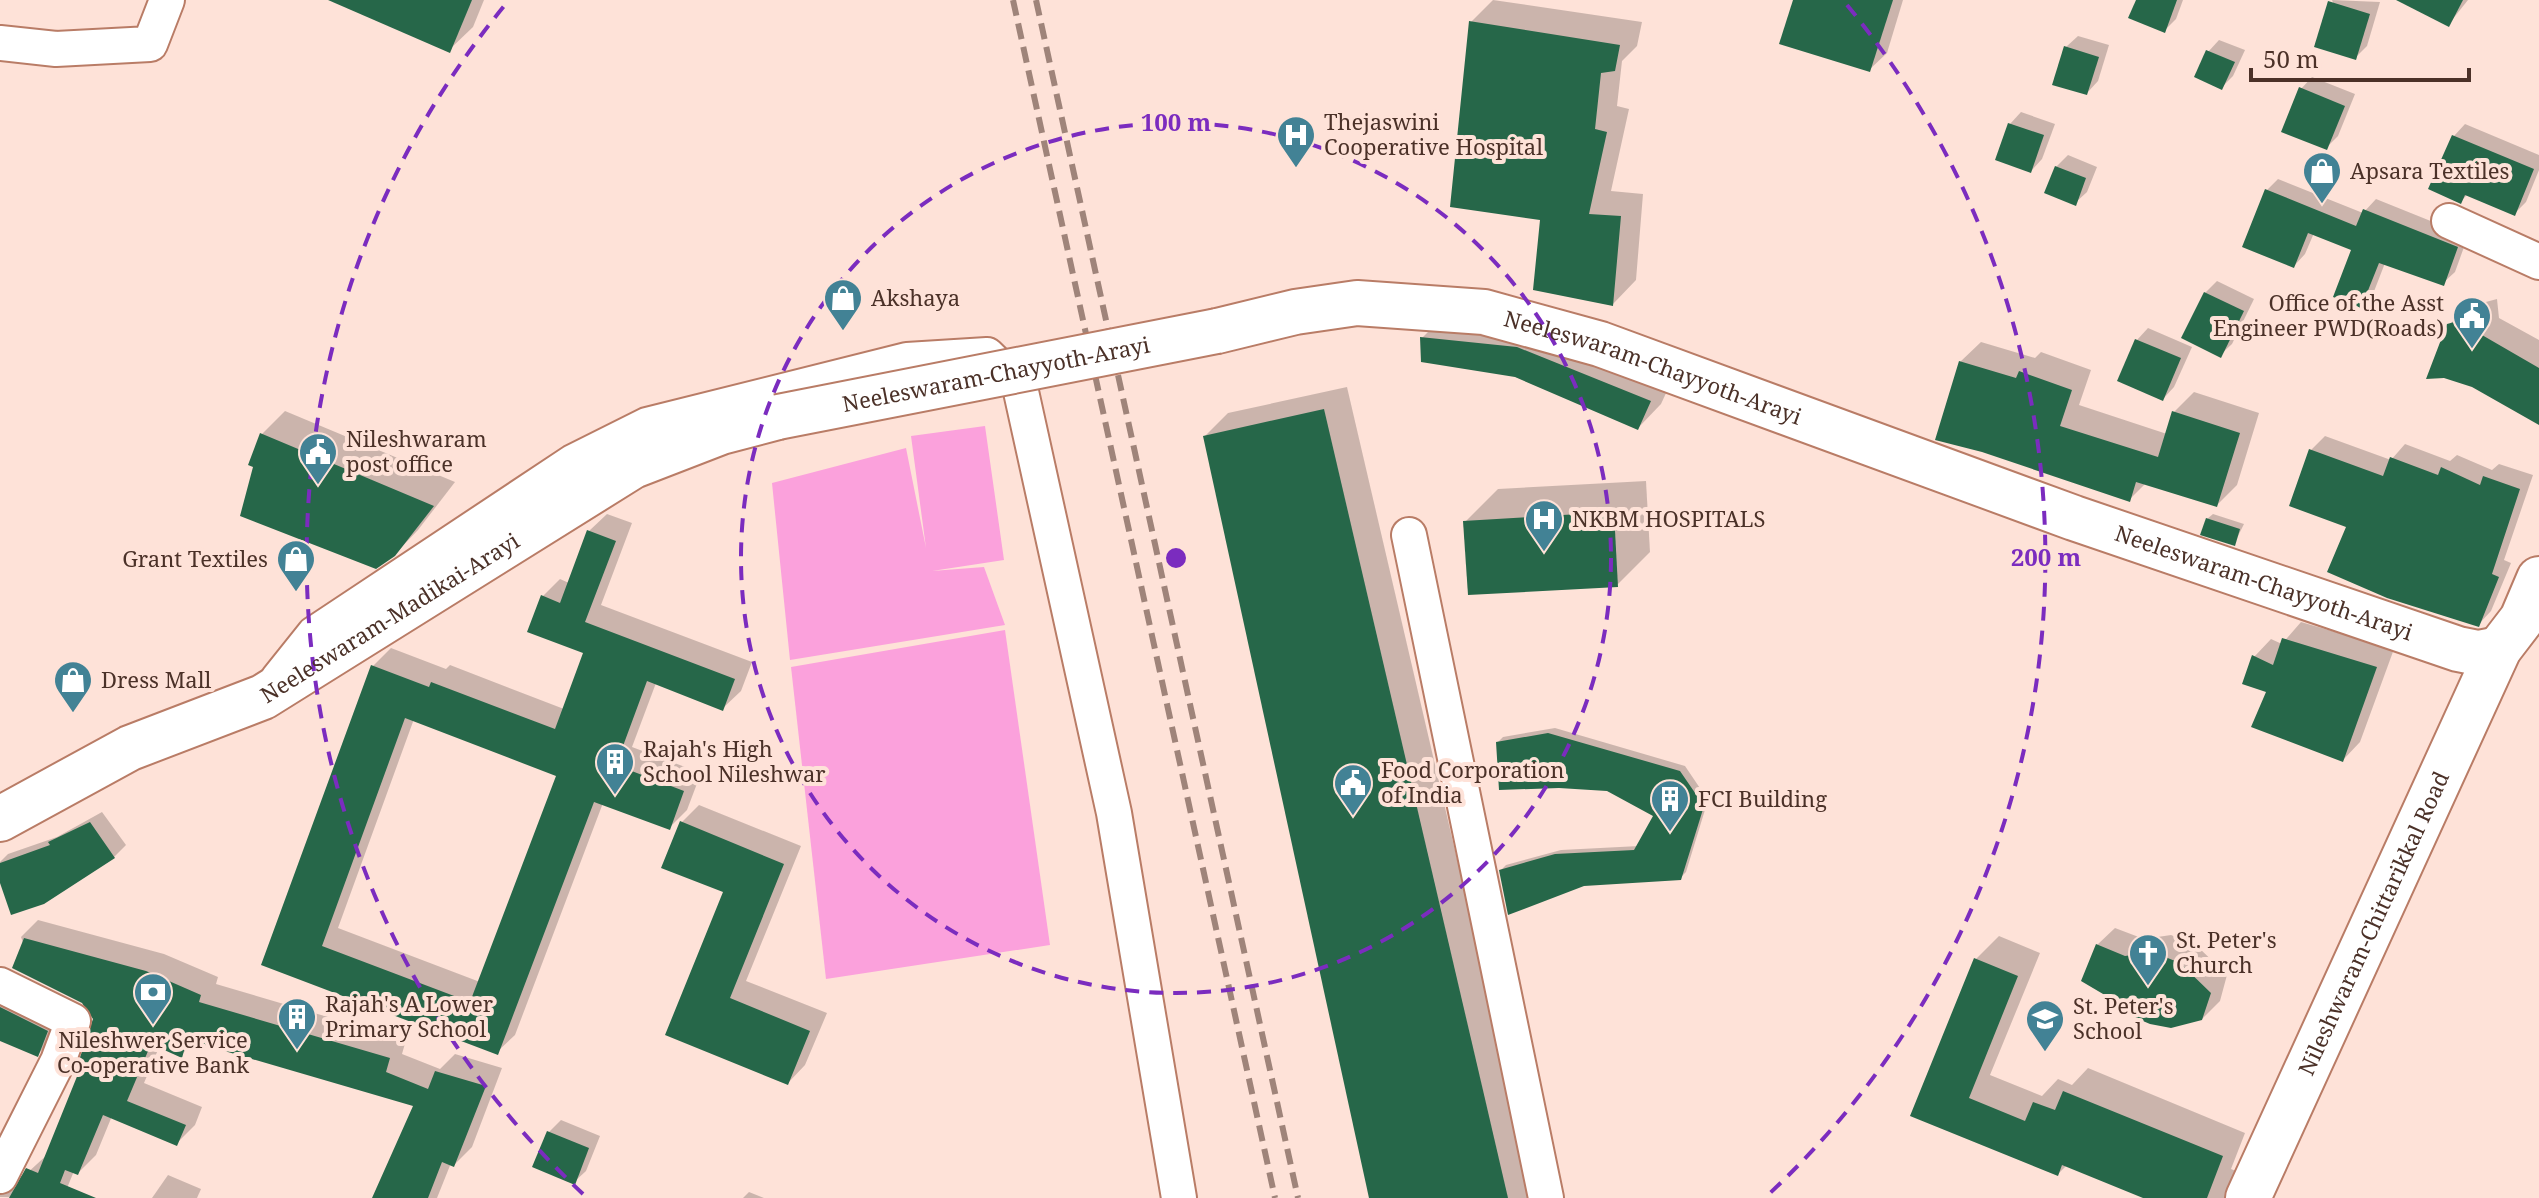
<svg xmlns="http://www.w3.org/2000/svg" width="2539" height="1198" font-family="'Noto Serif',serif">
<rect width="100%" height="100%" fill="#fee2d8"/>
<g fill="#fba1dc">
<path d="M985,426L1004,560L932,571L984,567L1005,625L790,660L772,483L906,448L926,548L911,436Z"/>
<path d="M1005,630L1050,945L826,979L791,667Z"/>
</g>
<g fill="#0003" fill-rule="evenodd">
<path d="M333,0H484L473,27L449,50Z"/>
<path d="M1493,0L1642,22L1637,46L1622,61L1617,106L1629,109L1611,191L1643,194L1636,280L1613,304L1542,219L1471,22Z"/>
<path d="M1795,0H1903L1887,53L1869,70Z"/>
<path d="M2138,0H2183L2176,19L2164,31Z"/>
<path d="M2332,0L2380,2L2367,46L2355,58Z"/>
<path d="M2410,0H2468L2448,25Z"/>
<path d="M2078,36L2109,45L2098,81L2087,93L2066,47Z"/>
<path d="M2219,40L2245,50L2233,76L2222,87L2208,52Z"/>
<path d="M2312,77L2355,94L2338,136L2326,148L2301,89Z"/>
<path d="M2021,112L2055,124L2042,159L2031,171L2010,124Z"/>
<path d="M2465,124L2539,155V170L2526,202L2514,214L2468,194L2460,202L2454,136Z"/>
<path d="M2068,155L2097,167L2087,192L2075,203L2056,167Z"/>
<path d="M2278,179L2363,213L2376,199L2468,236L2455,272L2443,283L2385,263L2373,294L2361,305L2354,249L2314,233L2305,254L2294,266L2267,190Z"/>
<path d="M2217,281L2254,299L2232,344L2220,355L2205,293Z"/>
<path d="M2497,299L2499,318L2539,340V423L2449,325L2467,307Z"/>
<path d="M1445,315L1673,378L1661,404L1638,428L1422,338Z"/>
<path d="M2148,328L2192,347L2174,387L2163,399L2137,340Z"/>
<path d="M1981,342L2035,358L2041,352L2091,370L2079,405L2167,434L2174,412L2194,392L2259,413L2237,485L2217,505L2146,483L2129,500L1960,362Z"/>
<path d="M1347,387L1536,1198H1371L1205,436L1228,413Z"/>
<path d="M285,411L455,482L418,530L394,555L251,464L262,434Z"/>
<path d="M2325,436L2391,460L2405,444L2450,461L2457,455L2492,470L2499,464L2533,475L2504,560L2511,563L2491,611L2478,625L2349,525L2311,450Z"/>
<path d="M1646,481L1650,552L1617,585L1465,522L1498,489Z"/>
<path d="M607,514L632,523L601,605L752,662L741,691L723,708L656,683L632,747L701,773L687,810L669,828L603,803L515,1035L497,1052L264,963L373,666L391,648L446,669L450,665L564,709L586,652L542,597L560,579L569,583L589,531ZM414,719L559,774L480,982L338,928Z"/>
<path d="M2213,514L2244,524L2234,544L2207,519Z"/>
<path d="M2301,622L2394,649L2360,742L2343,760L2269,691L2254,657L2271,639L2282,644Z"/>
<path d="M1555,728L1685,766L1708,800L1686,872L1680,878L1501,870L1506,865L1561,850L1639,846L1655,815L1608,789L1498,742L1503,737Z"/>
<path d="M699,805L801,846L746,981L827,1013L805,1065L788,1083L668,1034L725,891L682,822Z"/>
<path d="M102,812L126,845L114,857L0,877V862L8,854L57,837Z"/>
<path d="M38,920L164,954L218,977L216,984L406,1040L402,1054L440,1069L455,1054L502,1068L472,1147L454,1165L451,1163L437,1198H375L416,1105L195,1041L181,1055L160,1045L144,1083L202,1107L195,1125L177,1143L112,1116L96,1155L78,1173L74,1171L63,1198L0,1197V1166L10,1177L24,1176L49,1153L81,1072L95,1019L84,1002L26,951L21,937Z"/>
<path d="M2115,928L2144,939L2171,935L2197,946L2227,975L2220,1001L2202,1019L2097,945Z"/>
<path d="M1999,936L2040,953L1990,1075L2042,1096L2058,1079L2072,1085L2088,1068L2245,1133L2231,1169L2246,1175L2253,1198H2149L2067,1165L2058,1174L1912,1115L1976,959Z"/>
<path d="M0,977L64,1013L55,1037L37,1055L0,1039Z"/>
<path d="M561,1120L600,1136L586,1171L574,1182L549,1132Z"/>
<path d="M168,1175L201,1189L197,1198H152Z"/>
<path d="M749,1192L764,1198H743Z"/>
</g>
<g fill="#266749" fill-rule="evenodd">
<path d="M328,0H472L450,53Z"/>
<path d="M1793,0H1893L1870,72L1779,44Z"/>
<path d="M2136,0H2177L2165,33L2128,18Z"/>
<path d="M2396,0H2463L2449,27Z"/>
<path d="M2328,1L2370,14L2356,60L2314,47Z"/>
<path d="M1469,21L1620,45L1615,71L1601,73L1595,129L1607,132L1589,214L1621,216L1613,306L1533,290L1540,220L1450,207Z"/>
<path d="M2064,46L2099,57L2087,95L2052,85Z"/>
<path d="M2206,50L2235,62L2222,90L2194,77Z"/>
<path d="M2299,87L2345,106L2327,150L2281,132Z"/>
<path d="M2008,123L2044,135L2031,173L1995,160Z"/>
<path d="M2452,135L2534,169L2515,216L2465,195L2461,204L2428,189Z"/>
<path d="M2055,166L2086,178L2076,206L2044,193Z"/>
<path d="M2265,189L2356,226L2363,209L2458,247L2444,286L2379,263L2361,308L2333,297L2351,250L2308,233L2294,268L2242,247Z"/>
<path d="M2204,292L2244,311L2221,358L2181,338Z"/>
<path d="M2480,315L2482,335L2539,368V425L2472,387L2444,378L2426,379L2447,324Z"/>
<path d="M1420,337L1517,347L1651,401L1638,430L1515,377L1421,362Z"/>
<path d="M2135,339L2181,358L2163,401L2117,381Z"/>
<path d="M1959,361L2016,378L2019,371L2072,390L2060,426L2158,457L2172,411L2240,433L2217,507L2136,482L2130,502L1982,452L1935,440Z"/>
<path d="M1324,409L1482,1086L1508,1198H1369L1203,436Z"/>
<path d="M260,433L434,506L395,556L376,569L240,516L253,467L248,465Z"/>
<path d="M2309,449L2383,476L2390,457L2438,475L2441,467L2480,485L2483,476L2520,489L2492,574L2499,577L2479,627L2387,598L2327,572L2346,527L2289,506Z"/>
<path d="M1614,512L1618,587L1468,595L1463,521Z"/>
<path d="M2206,518L2240,529L2235,546L2200,535Z"/>
<path d="M587,530L616,541L585,622L735,679L723,711L647,681L616,765L684,791L670,830L594,802L498,1055L261,965L371,665L429,687L431,682L555,729L583,653L527,632L541,595L560,603ZM405,718L556,776L470,1002L322,946Z"/>
<path d="M2282,638L2377,667L2343,762L2251,727L2266,692L2242,684L2252,655L2273,665Z"/>
<path d="M1548,733L1680,771L1704,806L1681,880L1584,886L1508,915L1499,870L1555,854L1634,850L1653,816L1607,791L1559,788L1499,790L1496,742Z"/>
<path d="M680,821L784,864L730,998L810,1031L788,1085L665,1035L723,892L661,868Z"/>
<path d="M90,822L115,858L44,904L11,915L0,883V863L50,845L48,842Z"/>
<path d="M24,938L146,971L201,995L199,1002L390,1058L386,1072L428,1089L435,1071L486,1086L454,1167L442,1162L428,1198H372L413,1106L187,1040L182,1058L151,1044L127,1101L186,1125L177,1146L103,1115L78,1175L65,1170L60,1183L96,1198H9L26,1168L38,1173L78,1074L75,1072L93,1019L82,1003L12,968Z"/>
<path d="M2096,944L2125,956L2153,952L2180,963L2211,993L2202,1020L2171,1028L2150,1024L2131,1016L2120,1004L2081,981Z"/>
<path d="M1974,958L2018,976L1969,1098L2025,1121L2033,1102L2055,1110L2063,1091L2223,1156L2207,1198H2143L2062,1165L2058,1176L1910,1116Z"/>
<path d="M0,1007L48,1031L38,1057L0,1041Z"/>
<path d="M547,1131L589,1148L575,1185L532,1167Z"/>
</g>
<g fill="none" stroke-linecap="round" stroke-linejoin="round">
<defs>
<g id="minor">
<path d="M0,43L56,49L150,44L167,0"/>
<path d="M2449,221L2539,262"/>
<path d="M1409,535L1546,1198"/>
<path d="M278,679L314,634L573,462L647,425L907,360L987,355L1020,387L1114,813L1179,1198"/>
<path d="M0,985L73,1021L58,1061L0,1176"/>
</g>
<g id="major">
<path id="s1" d="M1217,331L1295,312L1357,303L1484,312L1600,344L2074,518L2458,649L2478,653L2499,649"/>
<path id="s2" d="M0,819L130,748L263,697L633,466L721,432L778,417"/>
<path id="s3" d="M2248,1198L2499,649L2522,619L2539,579"/>
</g>
</defs>
<use href="#minor" stroke="#b97c66" stroke-width="38"/>
<use href="#major" stroke="#b97c66" stroke-width="48"/>
<use href="#minor" stroke="#fff" stroke-width="34"/>
<use href="#major" stroke="#fff" stroke-width="44"/>
<g stroke="#9f847a" stroke-width="6" stroke-dasharray="16 8" stroke-linecap="butt">
<path d="M1013,0L1275,1198"/>
<path d="M1036,0L1298,1198"/>
</g>
<defs>
<g id="major-bridge">
<path id="s4" d="M778,417L1217,331"/>
</g>
</defs>
<use href="#major-bridge" stroke="#b97c66" stroke-width="48" stroke-linecap="butt"/>
<use href="#major-bridge" stroke="#fff" stroke-width="44"/>
</g>
<g fill="none" stroke="#7b2cbf" stroke-width="4" stroke-dasharray="14 10">
<circle cx="1176" cy="558" r="435"/>
<path d="M583 1194A870 870 0 0 1 505 5M1847 5A870 870 0 0 1 1769 1194"/>
</g>
<defs>
<symbol id="hospital-pin" viewBox="-11 -11 22 30"><path d="M0 17L-7.5 6A9.5 9.5 0 1 1 7.5 6Z" fill="#428295" stroke="#fee2d8"/><path d="M-5-5h3v3.5h4V-5h3V5h-3V1.5h-4V5h-3Z" fill="#fff"/></symbol>
<symbol id="shop-pin" viewBox="-11 -11 22 30"><path d="M0 17L-7.5 6A9.5 9.5 0 1 1 7.5 6Z" fill="#428295" stroke="#fee2d8"/><path d="M-5-2.5h2.3a2.7 3.5 0 0 1 5.4 0H5L5.5 6h-11ZM-1.5-2.5h3a1.5 2.3 0 0 0-3 0Z" fill="#fff"/></symbol>
<symbol id="civic-pin" viewBox="-11 -11 22 30"><path d="M0 17L-7.5 6A9.5 9.5 0 1 1 7.5 6Z" fill="#428295" stroke="#fee2d8"/><path d="M-.6-6.5H3V-4.5H.6V-3L4-1V1h2V6H-6V1h2V-1L-.6-3ZM-1.2 2.5V6h2.4V2.5Z" fill="#fff"/></symbol>
<symbol id="building-pin" viewBox="-11 -11 22 30"><path d="M0 17L-7.5 6A9.5 9.5 0 1 1 7.5 6Z" fill="#428295" stroke="#fee2d8"/><path d="M-4-6H4V6H1V3H-1V6H-4ZM-2.5-4.3h1.7v1.8h-1.7ZM.8-4.3h1.7v1.8H.8ZM-2.5-1h1.7V.8h-1.7ZM.8-1h1.7V.8H.8Z" fill="#fff"/></symbol>
<symbol id="church-pin" viewBox="-11 -11 22 30"><path d="M0 17L-7.5 6A9.5 9.5 0 1 1 7.5 6Z" fill="#428295" stroke="#fee2d8"/><path d="M-1.2-6h2.4v3.5h3.3v2.4h-3.3V6h-2.4V-.1h-3.3v-2.4h3.3Z" fill="#fff"/></symbol>
<symbol id="bank-pin" viewBox="-11 -11 22 30"><path d="M0 17L-7.5 6A9.5 9.5 0 1 1 7.5 6Z" fill="#428295" stroke="#fee2d8"/><path d="M-6-4H6V4H-6ZM0-2.3a2.3 2.3 0 1 0 0 4.6a2.3 2.3 0 1 0 0-4.6Z" fill="#fff"/></symbol>
<symbol id="school-pin" viewBox="-11 -11 22 30"><path d="M0 17L-7.5 6A9.5 9.5 0 1 1 7.5 6Z" fill="#428295" stroke="#fee2d8"/><path d="M0-5L7-2L0 1L-7-2ZM-4 1L0 2.5L4 1V4Q0 6-4 4Z" fill="#fff"/></symbol>
</defs>
<g fill-rule="evenodd">
<use href="#hospital-pin" x="1274" y="113" width="44" height="60"/>
<use href="#shop-pin" x="2300" y="149" width="44" height="60"/>
<use href="#shop-pin" x="821" y="276" width="44" height="60"/>
<use href="#civic-pin" x="2450" y="294" width="44" height="60"/>
<use href="#civic-pin" x="296" y="430" width="44" height="60"/>
<use href="#hospital-pin" x="1522" y="497" width="44" height="60"/>
<use href="#shop-pin" x="274" y="537" width="44" height="60"/>
<use href="#shop-pin" x="51" y="658" width="44" height="60"/>
<use href="#building-pin" x="593" y="740" width="44" height="60"/>
<use href="#civic-pin" x="1331" y="761" width="44" height="60"/>
<use href="#building-pin" x="1648" y="777" width="44" height="60"/>
<use href="#church-pin" x="2126" y="931" width="44" height="60"/>
<use href="#bank-pin" x="131" y="970" width="44" height="60"/>
<use href="#building-pin" x="275" y="995" width="44" height="60"/>
<use href="#school-pin" x="2023" y="997" width="44" height="60"/>
</g>
<g text-anchor="middle" stroke-width="8" stroke-linejoin="round" paint-order="stroke">
<g font-size="22" fill="#4b3128" stroke="#fee2d8" text-anchor="start">
<text x="1324" y="130">Thejaswini<tspan x="1324" dy="25">Cooperative Hospital</tspan></text>
<text x="2350" y="179">Apsara Textiles</text>
<text x="871" y="306">Akshaya</text>
<text x="2444" y="311" text-anchor="end">Office of the Asst<tspan x="2444" dy="25">Engineer PWD(Roads)</tspan></text>
<text x="346" y="447">Nileshwaram<tspan x="346" dy="25">post office</tspan></text>
<text x="1572" y="527">NKBM HOSPITALS</text>
<text x="268" y="567" text-anchor="end">Grant Textiles</text>
<text x="101" y="688">Dress Mall</text>
<text x="643" y="757">Rajah's High<tspan x="643" dy="25">School Nileshwar</tspan></text>
<text x="1381" y="778">Food Corporation<tspan x="1381" dy="25">of India</tspan></text>
<text x="1698" y="807">FCI Building</text>
<text x="2176" y="948">St. Peter's<tspan x="2176" dy="25">Church</tspan></text>
<text x="325" y="1012">Rajah's A Lower<tspan x="325" dy="25">Primary School</tspan></text>
<text x="2073" y="1014">St. Peter's<tspan x="2073" dy="25">School</tspan></text>
<text x="153" y="1048" text-anchor="middle">Nileshwer Service<tspan x="153" dy="25">Co-operative Bank</tspan></text>
</g>
<g font-size="22" fill="#4b3128" stroke="#fee2d8">
<text dy="8" stroke="none"><textPath href="#s1" startOffset="448">Neeleswaram-Chayyoth-Arayi</textPath></text>
<text dy="8" stroke="none"><textPath href="#s4" startOffset="222">Neeleswaram-Chayyoth-Arayi</textPath></text>
<text dy="8" stroke="none"><textPath href="#s1" startOffset="1096">Neeleswaram-Chayyoth-Arayi</textPath></text>
<text dy="8" stroke="none"><textPath href="#s2" startOffset="440">Neeleswaram-Madikai-Arayi</textPath></text>
<text dy="8" stroke="none"><textPath href="#s3" startOffset="302">Nileshwaram-Chittarikkal Road</textPath></text>
</g>
</g>
<circle cx="1176" cy="558" r="12" fill="#7b2cbf" stroke="#fee2d8" stroke-width="4"/>
<g font-size="24" text-anchor="middle" font-weight="bold" fill="#7b2cbf" stroke="#fee2d8" stroke-width="8" stroke-linejoin="round" paint-order="stroke">
<text x="1176" y="131">100 m</text>
<text x="2046" y="566">200 m</text>
</g>
<path d="M2251 68v12h218v-12" fill="none" stroke="#4b3128" stroke-width="4"/>
<text x="2263" y="68" font-size="24" fill="#4b3128" stroke="#fee2d8" stroke-width="6" paint-order="stroke">50 m</text>
</svg>
